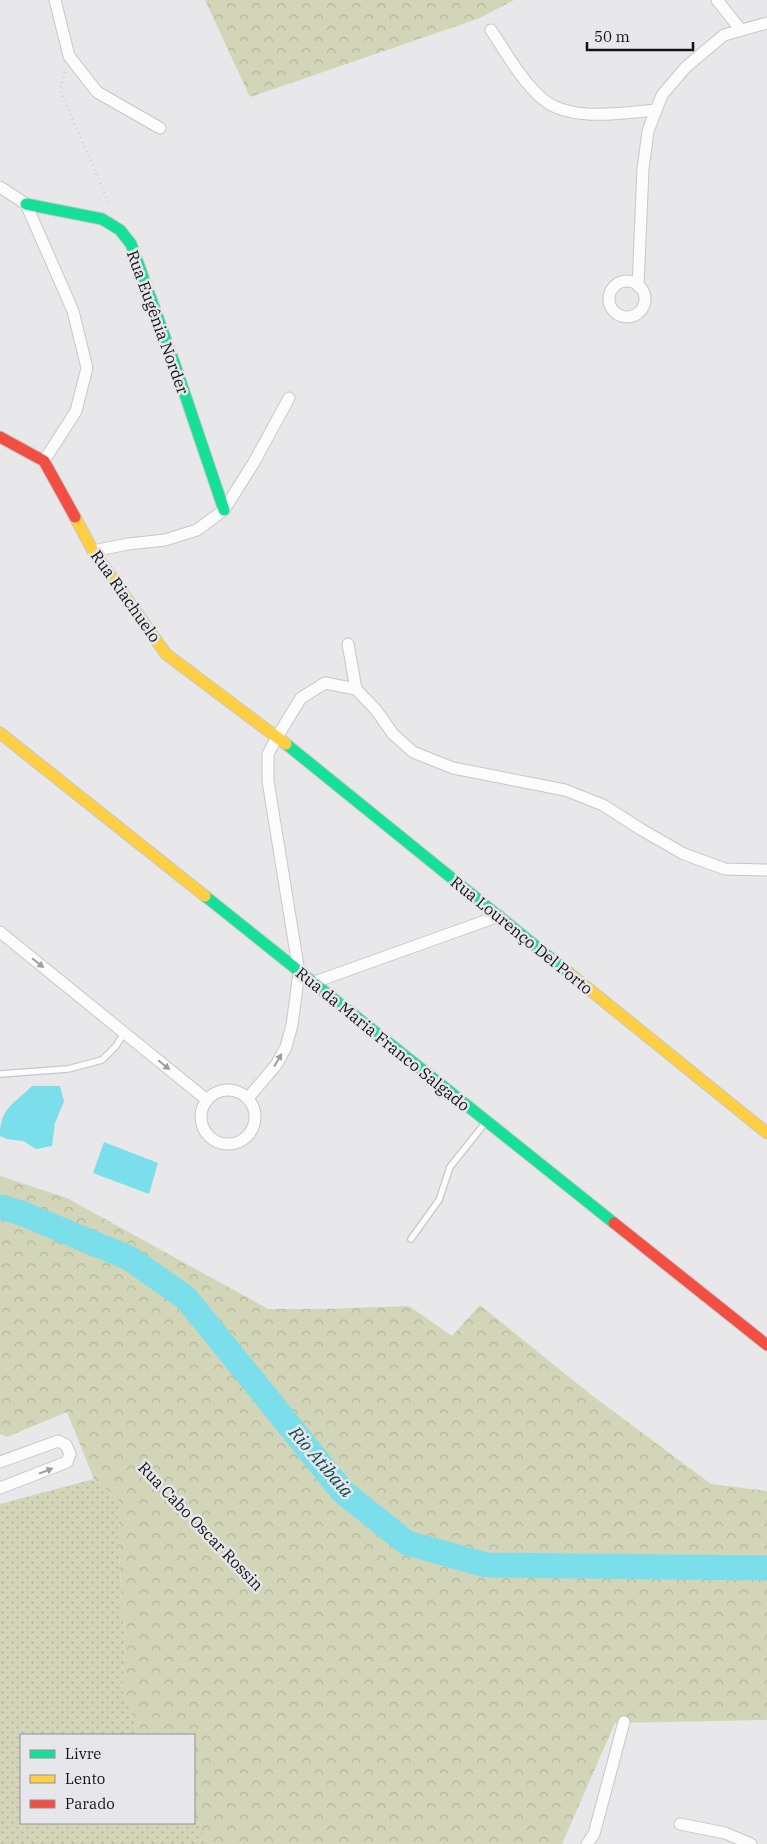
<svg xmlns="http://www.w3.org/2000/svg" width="767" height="1844" font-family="'IBM Plex Serif',serif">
<defs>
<pattern id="grass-dots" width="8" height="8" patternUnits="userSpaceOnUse" patternTransform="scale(1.25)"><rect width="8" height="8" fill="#d2d5b7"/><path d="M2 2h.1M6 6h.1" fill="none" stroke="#b3b69c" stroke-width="1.8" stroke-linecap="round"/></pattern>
<pattern id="forest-crowns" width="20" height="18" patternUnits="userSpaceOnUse" patternTransform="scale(1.25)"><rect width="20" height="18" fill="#d2d5b7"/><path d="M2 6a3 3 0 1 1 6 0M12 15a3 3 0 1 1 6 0" fill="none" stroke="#b3b69c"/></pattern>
</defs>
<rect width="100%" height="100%" fill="#e8e8ea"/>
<path fill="url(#grass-dots)" d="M94,1479L119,1499L118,1538L125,1651L122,1689L140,1735H21V1823H194V1819L210,1844H0V1504Z"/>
<g fill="url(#forest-crowns)">
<path d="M205,0H514L480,18L250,97Z"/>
<path d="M0,1176L67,1198L268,1309H325L409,1306L452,1336L480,1305L590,1394L711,1484L767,1491V1720L615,1723L562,1844H210L194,1819V1735H140L122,1689L125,1651L118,1538L119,1499L94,1479L67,1412L7,1437L0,1434Z"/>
</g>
<g fill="#7adeeb">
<path d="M32,1086H60L64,1101L55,1123L52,1146L36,1149L23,1141L7,1139L0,1136C0,1108 14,1104 32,1086Z"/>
<path d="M104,1142L158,1163L149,1194L93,1173Z"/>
</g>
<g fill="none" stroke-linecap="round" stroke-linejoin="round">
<path stroke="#7adeeb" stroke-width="25" d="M0,1207L21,1213L129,1258L186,1298L343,1492L407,1543L486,1565L767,1568"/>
<defs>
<g id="lane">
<path d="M0,1074L68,1069L102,1060L116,1046L124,1033"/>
<path d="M411,1239L439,1200L450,1167L485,1123"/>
</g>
<g id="street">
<path d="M55,0L69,56L97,92L160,128"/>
<path d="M717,0L741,30"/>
<path d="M491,30C507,54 522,82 544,100C571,122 624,113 656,110"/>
<path d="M0,187L26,204L73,311L87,368L76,411L44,461"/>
<circle cx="627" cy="299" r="18"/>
<path d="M638,286L643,169L648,131L662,95L686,67L724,35L767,23"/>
<path d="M93,551L128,544L165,540L197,530L224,510L253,464L289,398"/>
<path d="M348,644L356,689"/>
<path d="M0,932L207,1100"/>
<path d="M312,983L499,916"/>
<circle cx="228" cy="1117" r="27"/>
<path d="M248,1098L276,1065L286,1047L292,1025L299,972L268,781V754L277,737L301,698L325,683L356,689L376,710L393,734L413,752L453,768L565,790L603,805L642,830L684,854L725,869L767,870"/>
<path d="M0,1462L58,1441L66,1445L70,1454L67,1462L0,1488"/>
<path d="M680,1824L725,1833L751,1844"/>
<path d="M587,1844L594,1834L624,1722"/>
</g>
<g id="fast">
<path d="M26,204L102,219L120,230L131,244L176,368L224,510"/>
<path d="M286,744L569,973"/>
<path d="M205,896L614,1223"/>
</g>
<g id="slow">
<path d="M75,517L93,551L166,654L286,744"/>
<path d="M0,733L205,896"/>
<path d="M569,973L767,1133"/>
</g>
<g id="jam">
<path d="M0,437L44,461L75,517"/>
<path d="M614,1223L767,1345"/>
</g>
</defs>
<use href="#lane" stroke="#c7c6c8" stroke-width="8"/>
<use href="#street" stroke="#c7c6c8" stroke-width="13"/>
<use href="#fast" stroke="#c7c6c8" stroke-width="13"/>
<use href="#slow" stroke="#c7c6c8" stroke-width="13"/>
<use href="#jam" stroke="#c7c6c8" stroke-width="13"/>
<g stroke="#d1d1d2" stroke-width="2.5" stroke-dasharray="1 4" stroke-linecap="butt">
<path d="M65,72L60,90L110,206"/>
<path d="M0,1355L63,1394L157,1478L240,1561L311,1646L444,1785"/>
</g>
<use href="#lane" stroke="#fcfcfc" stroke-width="5.5"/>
<use href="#street" stroke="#fcfcfc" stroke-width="11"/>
<use href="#fast" stroke="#16e098" stroke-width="11"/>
<use href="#slow" stroke="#ffcf43" stroke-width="11"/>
<use href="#jam" stroke="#f24e42" stroke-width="11"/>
</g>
<defs><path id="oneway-solid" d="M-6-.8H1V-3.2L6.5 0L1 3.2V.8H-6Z" transform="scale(1.25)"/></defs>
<g fill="#9f9e9f">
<use href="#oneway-solid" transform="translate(38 963) rotate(39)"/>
<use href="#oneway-solid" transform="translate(278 1060) rotate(-59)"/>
<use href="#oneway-solid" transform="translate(164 1065) rotate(39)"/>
<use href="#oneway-solid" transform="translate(46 1471) rotate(-21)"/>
</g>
<g text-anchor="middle" stroke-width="5" stroke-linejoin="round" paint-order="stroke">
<g font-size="16" fill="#131214" stroke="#e7e7eb">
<text transform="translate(158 322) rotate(70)" y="6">Rua Eugênia Norder</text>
<text transform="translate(126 596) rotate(55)" y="6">Rua Riachuelo</text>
<text transform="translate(522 935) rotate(39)" y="6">Rua Lourenço Del Porto</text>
<text transform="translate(383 1039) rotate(39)" y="6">Rua da Maria Franco Salgado</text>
<text transform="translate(201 1526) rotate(46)" y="6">Rua Cabo Oscar Rossin</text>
</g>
<g font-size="18" font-style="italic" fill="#0a4a51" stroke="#e7e7eb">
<text transform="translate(321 1462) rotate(49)" y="6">Rio Atibaia</text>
</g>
</g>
<rect x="20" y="1734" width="175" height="90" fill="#e7e7eb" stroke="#929295"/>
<rect x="30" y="1750" width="25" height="8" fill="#16e098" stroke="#929295"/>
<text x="65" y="1759" font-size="15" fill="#131214">Livre</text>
<rect x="30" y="1775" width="25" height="8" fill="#ffcf43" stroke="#929295"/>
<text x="65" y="1784" font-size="15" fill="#131214">Lento</text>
<rect x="30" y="1800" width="25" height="8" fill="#f24e42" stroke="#929295"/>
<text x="65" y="1809" font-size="15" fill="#131214">Parado</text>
<path d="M587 42v8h106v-8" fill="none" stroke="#131214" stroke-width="2.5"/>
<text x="594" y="42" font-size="15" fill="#131214" stroke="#e7e7eb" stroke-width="4" paint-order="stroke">50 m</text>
</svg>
